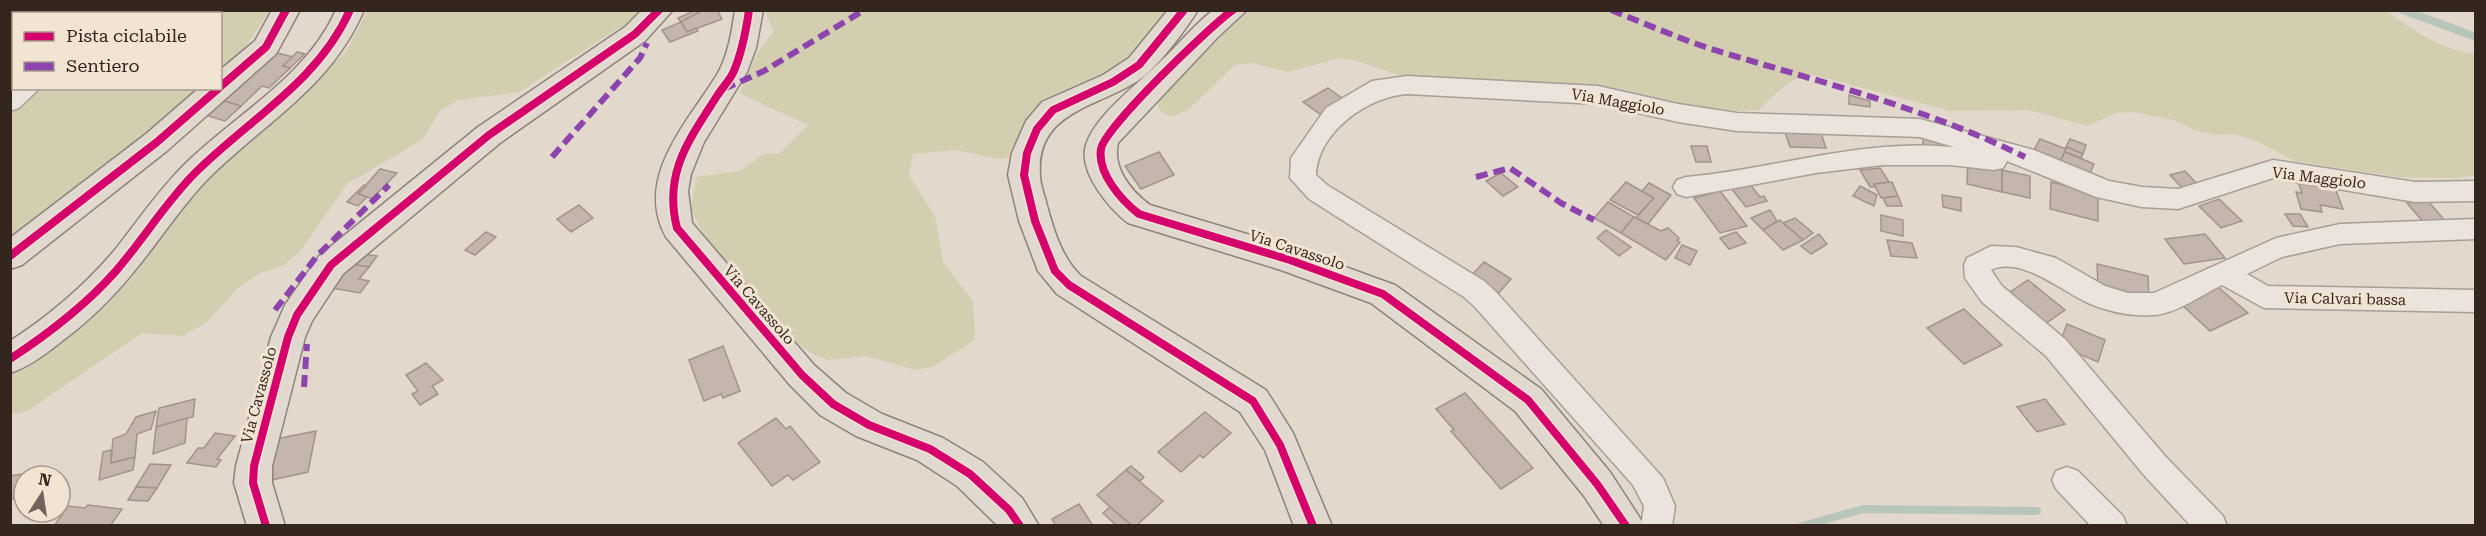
<svg xmlns="http://www.w3.org/2000/svg" width="2486" height="536" font-family="'Roboto Serif',serif">
<rect width="100%" height="100%" fill="#e2d8cc"/>
<g fill="#d3ceb0">
<path d="M133,10L269,11L239,57L221,74L220,14H129Z"/>
<path d="M2385,10C2413,31 2441,49 2475,54V175L2459,178L2399,177L2295,161L2256,141L2234,134L2216,135L2194,130L2174,120L2133,112L2116,113L2088,126L2028,110L1951,111L1809,74C1786,80 1776,94 1759,110L1720,111L1410,79L1357,61L1339,58L1288,72L1252,63L1235,65L1188,110L1171,117L1158,109L1159,95L1169,83L1249,11Z"/>
<path d="M11,11H109L106,14H14V88L11,95Z"/>
<path d="M367,11H645L519,92L459,100L440,111L422,140L347,184L302,249L284,265L260,273L238,288L207,322L183,336L142,333L26,412L11,414V373L50,349L123,286L211,171L346,52Z"/>
<path d="M765,11H1175L1119,68L1052,97L1027,125L1012,157L999,159L956,150L913,154L909,175L935,216L943,262L973,302L975,340L932,367L916,370L866,356L829,360L815,355L802,347L715,256L691,210L696,177L740,171L764,154L780,153L808,125L739,93L759,50L774,32Z"/>
<path d="M41,89H204L11,245L10,111Z"/>
</g>
<g fill="none" stroke-linecap="round" stroke-linejoin="round">
<g stroke="#b7c5ba" stroke-width="8">
<path d="M2403,10L2476,37"/>
<path d="M67,14L70,10"/>
<path d="M10,50L14,48"/>
<path d="M1802,526L1864,509L2037,511"/>
</g>
</g>
<g fill="#c5b6ad" stroke="#a1948c" stroke-width="1.5">
<path d="M696,10H703L681,22L678,18Z"/>
<path d="M717,10L722,19L687,32L681,22L703,10Z"/>
<path d="M681,22L687,32L696,28L698,31L670,42L662,30Z"/>
<path d="M273,52L293,57L283,66L290,68L269,88L262,86L241,106L221,100Z"/>
<path d="M297,52L305,54L290,68L283,66Z"/>
<path d="M1328,88L1342,98L1320,114L1303,102Z"/>
<path d="M1849,95L1870,101V107L1849,104Z"/>
<path d="M221,100L241,106L225,121L205,115Z"/>
<path d="M1784,129L1820,130L1826,148L1790,147Z"/>
<path d="M1923,137L1950,143V154L1923,149Z"/>
<path d="M2040,139L2066,149L2061,160L2034,150Z"/>
<path d="M2070,139L2086,145L2083,154L2066,147Z"/>
<path d="M1691,146H1707L1711,162H1696Z"/>
<path d="M2066,147L2083,154L2081,158L2065,152Z"/>
<path d="M1159,152L1174,175L1141,189L1125,166Z"/>
<path d="M2065,152L2094,164L2089,176L2059,164Z"/>
<path d="M1968,162L2002,170V192L1967,184Z"/>
<path d="M1880,168L1889,182L1874,184L1876,187H1870L1860,170Z"/>
<path d="M380,169L397,173L372,199L358,194Z"/>
<path d="M2002,170L2030,176V198L2002,192Z"/>
<path d="M2185,171L2201,188L2183,189L2170,175Z"/>
<path d="M1501,173L1518,187L1503,196L1486,181Z"/>
<path d="M1626,182L1654,198L1638,215L1610,200Z"/>
<path d="M1892,182L1898,196L1881,198L1874,184Z"/>
<path d="M2051,182L2098,194V221L2050,209Z"/>
<path d="M2298,182L2335,188L2343,209L2320,205L2322,212L2301,209L2296,192L2302,193Z"/>
<path d="M1649,183L1671,195L1648,224L1636,218L1654,198L1642,191Z"/>
<path d="M1749,183L1760,197L1764,196L1767,201L1746,207L1731,188Z"/>
<path d="M364,185L366,186L358,194L367,197L358,206L347,202Z"/>
<path d="M1860,186L1877,195L1874,206L1853,196Z"/>
<path d="M1720,191L1747,226L1720,233L1694,198Z"/>
<path d="M1942,195L1961,198V211L1943,207Z"/>
<path d="M1898,196L1902,206H1887L1883,198Z"/>
<path d="M2219,199L2242,221L2221,228L2199,206Z"/>
<path d="M2428,201L2446,222L2425,224L2407,203Z"/>
<path d="M1608,202L1634,217L1621,233L1594,218Z"/>
<path d="M579,205L593,218L571,232L557,219Z"/>
<path d="M1770,210L1777,221L1763,230L1751,218Z"/>
<path d="M2285,214H2300L2308,227L2293,226Z"/>
<path d="M1881,215L1903,220V236L1881,231Z"/>
<path d="M1634,217L1661,231L1668,228L1679,238L1677,241L1680,242L1666,260L1621,233Z"/>
<path d="M1795,218L1813,233L1803,240L1783,223Z"/>
<path d="M1780,220L1783,223L1803,240L1783,250L1763,230Z"/>
<path d="M1606,230L1631,247L1619,256L1597,238Z"/>
<path d="M486,232L496,237L475,255L465,250Z"/>
<path d="M1736,232L1746,243L1729,249L1720,238Z"/>
<path d="M1819,234L1827,244L1811,254L1801,246Z"/>
<path d="M2205,234L2225,258L2184,264L2165,239Z"/>
<path d="M1887,240L1912,243L1917,258L1891,256Z"/>
<path d="M1682,245L1697,251L1690,265L1675,258Z"/>
<path d="M353,252L377,256L369,267L344,263Z"/>
<path d="M1484,262L1511,279L1496,296L1468,279Z"/>
<path d="M344,263L369,267L359,279L369,281L360,293L326,287Z"/>
<path d="M2097,264L2148,276L2149,299L2098,286Z"/>
<path d="M2028,280L2065,310L2045,324L2007,294Z"/>
<path d="M2217,286L2248,313L2210,331L2180,303Z"/>
<path d="M1964,309L2002,345L1964,364L1927,328Z"/>
<path d="M2067,324L2105,340L2098,362L2059,345Z"/>
<path d="M723,346L740,391L723,398L721,394L704,401L689,360Z"/>
<path d="M426,363L443,380L432,386L438,394L420,405L412,394L418,391L406,375Z"/>
<path d="M1465,393L1533,468L1501,489L1451,431L1454,430L1436,409Z"/>
<path d="M195,399L193,417L156,427L159,408Z"/>
<path d="M2045,399L2065,424L2037,432L2017,407Z"/>
<path d="M156,411L151,429L137,434L135,457L111,463L113,439L126,434L136,417Z"/>
<path d="M1205,412L1231,433L1203,458L1200,455L1181,472L1158,452Z"/>
<path d="M187,418L185,443L153,454L156,427Z"/>
<path d="M776,418L786,429L790,426L820,462L793,480L788,475L772,486L738,443Z"/>
<path d="M316,431L308,472L267,481L276,439Z"/>
<path d="M215,433L235,436L217,459L221,460L216,467L187,463L198,448H204Z"/>
<path d="M111,450V463L135,457L133,470L99,480L103,452Z"/>
<path d="M150,464L171,465L157,488L136,487Z"/>
<path d="M1131,466L1144,477L1140,481L1126,470Z"/>
<path d="M1126,470L1163,501L1136,526H1131L1097,495Z"/>
<path d="M30,473L29,476H24L22,497L10,500V476Z"/>
<path d="M136,487L157,488L148,501L128,500Z"/>
<path d="M1079,504L1093,526H1056L1052,519Z"/>
<path d="M88,505L122,509L110,526H54L68,506L85,508Z"/>
<path d="M1110,507L1131,525L1117,526L1103,513Z"/>
</g>
<g fill="none" stroke-linecap="round" stroke-linejoin="round">
<defs>
<g id="minor">
<path d="M106,10H129L127,14H104Z"/>
<path d="M1407,76L1598,86L1678,104L1737,113L1920,119L2034,150L2109,181L2142,187L2178,189L2273,160L2415,182L2476,181V201L2415,202L2273,178L2178,209L2142,207L2096,197L2007,161L2003,168L1994,170L1950,165H1883L1816,173L1686,197L1677,194L1673,187L1677,180L1686,177C1776,169 1862,138 1954,147L1920,137L1737,131L1678,122L1598,104L1407,94C1367,97 1318,132 1316,175L1327,185L1484,281L1495,291L1663,478L1675,506L1672,526H1641L1644,506L1633,485L1475,307L1464,297L1309,199L1290,178L1291,158L1326,108L1372,81Z"/>
<path d="M14,87V88H40L19,108L10,111V89Z"/>
<path d="M2476,219V239L2340,244L2282,257L2247,274L2268,286L2476,290V312L2264,308L2222,285C2202,295 2177,313 2155,315C2133,317 2109,312 2088,303C2063,292 2020,255 1991,270L2002,286L2066,340L2165,456L2223,516L2227,526H2191L2143,474L2046,356L1982,302L1965,278L1964,265L1967,258L1991,246L2016,247L2056,258L2105,286L2128,293H2154L2276,238L2340,224Z"/>
<path d="M2067,467L2078,471L2123,516L2127,526H2091L2056,489L2052,480L2056,471Z"/>
</g>
<g id="major">
<path d="M272,10H300L276,54L168,150L22,265L10,269V238L146,134L199,88H220V70L255,41Z"/>
<path d="M336,10H364C330,90 261,124 204,183C179,210 159,241 136,269C113,298 87,323 57,345C43,356 28,367 10,373V341C49,316 84,286 114,251C137,222 157,192 183,166C235,114 305,79 336,10Z"/>
<path d="M642,10H673L645,41L500,143L343,274L312,321L305,337L272,466V483L285,526H247L234,483L236,466L271,337L285,305L319,256L478,127L625,27Z"/>
<path d="M735,10H763L756,48L747,72L704,142L691,174L688,191L692,223L814,365L846,393L882,414L943,438L983,462L1022,498L1039,526H998L957,486L917,460L856,436L820,415L790,385L666,237C633,177 689,121 718,73C728,55 732,31 735,10Z"/>
<path d="M1168,10H1198C1186,29 1165,57 1149,72C1111,107 1035,105 1040,175C1040,185 1045,196 1047,206C1054,231 1062,258 1081,276L1266,390L1293,433L1332,526H1294L1265,450L1240,412L1057,294L1038,271L1019,221L1008,175L1012,153L1026,121L1042,102L1103,75L1129,58Z"/>
<path d="M1213,10H1247L1217,38L1118,143C1112,168 1131,191 1150,205L1290,247L1395,285L1541,389L1610,472L1645,526H1604L1584,496L1515,411L1371,303L1281,270L1128,223C1109,208 1081,175 1085,149C1091,118 1138,84 1160,62C1178,45 1193,26 1213,10Z"/>
</g>
</defs>
<use href="#minor" stroke="#a79e96" stroke-width="3"/>
<use href="#major" stroke="#8c837c" stroke-width="3"/>
<use href="#minor" fill="#eae4dd" fill-rule="evenodd"/>
<use href="#major" fill="#e1d9cf" fill-rule="evenodd"/>
<g stroke="#8e44ad" stroke-width="6" stroke-dasharray="12 6" stroke-linecap="butt">
<path d="M1611,10C1646,24 1682,40 1718,51C1823,83 1926,108 2025,157"/>
<path d="M724,89L764,71L864,10"/>
<path d="M552,157L640,58L647,43"/>
<path d="M1476,177L1510,168L1561,203L1594,220"/>
<path d="M275,310L317,256L389,185"/>
<path d="M304,387L307,344"/>
</g>
<defs>
<g id="cycleway">
<path d="M749,10C746,31 742,53 733,73C729,81 722,88 717,96C689,140 663,173 677,228L802,375L833,404L869,425L930,449L970,474L1009,510L1020,526"/>
<path d="M1184,10L1139,65L1113,82L1053,110L1037,129L1027,153L1024,175L1035,221L1055,271L1069,285L1253,401L1280,445L1313,526"/>
<path d="M1233,10C1211,25 1104,128 1101,149C1097,173 1122,201 1139,214L1290,260L1383,294L1528,400L1597,484L1626,526"/>
<path d="M220,87L266,47L286,10"/>
<path d="M10,256L157,142L219,88"/>
<path d="M10,359C48,334 84,307 115,272C143,240 165,203 195,173C249,119 318,82 350,10"/>
<path d="M266,526L253,483L254,466L288,337L297,315L331,265L489,135L635,34L659,10"/>
</g>
</defs>
<use href="#cycleway" stroke="#f2e4d3" stroke-width="11"/>
<use href="#cycleway" stroke="#d6006c" stroke-width="8"/>
</g>
<g text-anchor="middle" stroke-width="6" stroke-linejoin="round" paint-order="stroke">
<g font-size="15" fill="#34261f" stroke="#f2e4d3">
<text transform="translate(1618 102) rotate(10)" y="5">Via Maggiolo</text>
<text transform="translate(2319 178) rotate(7)" y="5">Via Maggiolo</text>
<text transform="translate(1297 250) rotate(18)" y="5">Via Cavassolo</text>
<text transform="translate(2345 299) rotate(1)" y="5">Via Calvari bassa</text>
<text transform="translate(759 305) rotate(49)" y="5">Via Cavassolo</text>
<text transform="translate(259 395) rotate(-75)" y="5">Via Cavassolo</text>
</g>
</g>
<rect width="2486" height="536" fill="none" stroke="#34261f" stroke-width="24"/>
<rect x="12" y="12" width="210" height="78" fill="#f2e4d3" stroke="#a6988b" stroke-width="1.5"/>
<rect x="24" y="32" width="30" height="9" fill="#d6006c" stroke="#a6988b" stroke-width="1.5"/>
<text x="66" y="42" font-size="18" fill="#34261f">Pista ciclabile</text>
<rect x="24" y="62" width="30" height="9" fill="#8e44ad" stroke="#a6988b" stroke-width="1.5"/>
<text x="66" y="72" font-size="18" fill="#34261f">Sentiero</text>
<g transform="translate(42 494) rotate(12)"><circle r="28" fill="#f2e4d3" stroke="#a6988b" stroke-width="1.5"/>
<path d="M0-4.5L10 22L0 15L-10 22Z" fill="#71645c"/>
<text y="-9" font-size="16" font-weight="bold" text-anchor="middle" fill="#34261f">N</text>
</g>
</svg>
